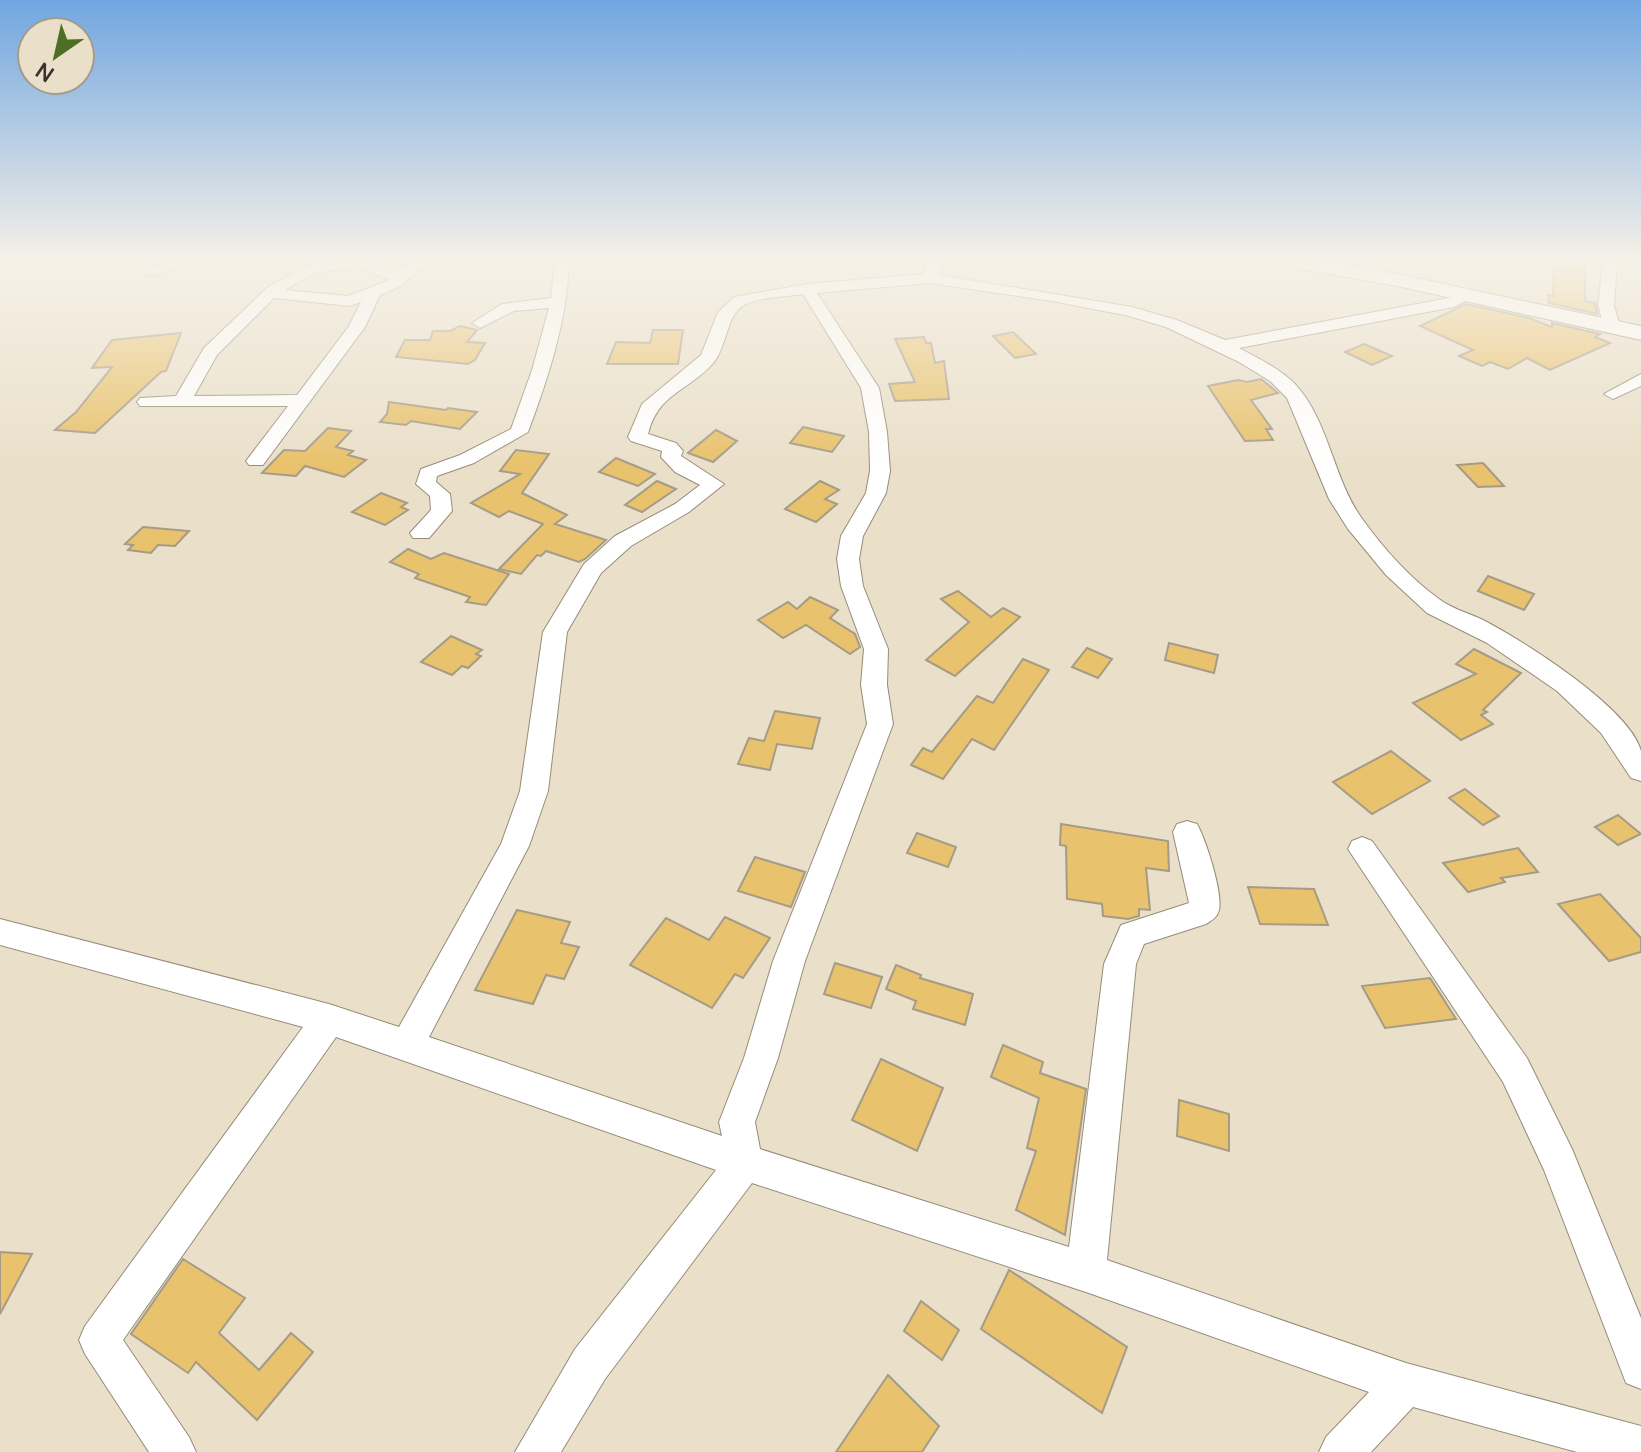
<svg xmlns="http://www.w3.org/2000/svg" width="1641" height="1452" font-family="Manrope,sans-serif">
<rect width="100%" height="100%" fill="#eae0ca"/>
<g fill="#e8c26c" stroke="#a59b87" stroke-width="2">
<path d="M1554,261H1585V301L1595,303L1597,314L1549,303L1548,295L1553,296Z"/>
<path d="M1466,304L1529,318L1552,327V323L1600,334L1595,337L1610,343L1550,370L1527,358L1508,369L1490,362L1482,366L1459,356L1473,350L1420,326Z"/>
<path d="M460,326L477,330L467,342L485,343L475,360L468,364L396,357L405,340H430L433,331H450Z"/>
<path d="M653,330H683L678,364H607L616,342L650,343Z"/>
<path d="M1013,332L1036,354L1015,358L993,336Z"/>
<path d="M181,333L166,371L161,372L95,433L55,430L76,412L112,367L92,368L112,340Z"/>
<path d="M924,337L926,343H931L935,363L944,361L949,399L895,401L889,384L915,382L895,339Z"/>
<path d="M1364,344L1392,356L1372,365L1345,352Z"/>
<path d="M1261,379L1278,393L1251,400L1272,429H1266L1273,440L1245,441L1208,386L1238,380L1247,382Z"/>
<path d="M389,402L446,410L448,408L477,412L460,429L411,421L406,425L380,422L387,414Z"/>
<path d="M803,427L844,436L832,452L790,443Z"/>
<path d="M328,428L351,431L336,447L353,451L348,455L366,460L344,477L305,466L296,476L262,473L284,450L305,451Z"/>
<path d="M716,430L737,441L713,462L688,453Z"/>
<path d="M516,450L549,454L522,493L567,515L555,524L606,540L585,559L579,562L546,551L541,556L537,555L521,574L499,569L543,524L509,511L499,517L471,503L520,474L500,471Z"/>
<path d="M616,458L655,474L638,486L599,472Z"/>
<path d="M1483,463L1504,486L1478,487L1457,465Z"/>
<path d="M657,481L676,489L642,512L625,505Z"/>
<path d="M820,481L839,490L825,499L837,504L816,522L785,509Z"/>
<path d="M381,493L407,503L401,507L408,510L385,525L352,512Z"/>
<path d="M143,527L189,531L175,546L158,545L151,553L128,550L133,545L125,544Z"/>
<path d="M408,549L431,559L444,553L509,574L486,605L466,602L470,597L415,578L419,574L390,562Z"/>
<path d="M1488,576L1534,594L1524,610L1478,591Z"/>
<path d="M958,591L991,617L1003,608L1020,617L955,676L926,660L969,622L941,599Z"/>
<path d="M810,597L838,610L830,618L855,634L860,647L850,654L806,625L783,638L758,620L788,602L797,609Z"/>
<path d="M451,636L482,650L476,654L481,656L468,668L462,666L452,675L421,662Z"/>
<path d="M1169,643L1218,655L1214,673L1165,660Z"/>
<path d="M1087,648L1112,659L1098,678L1072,667Z"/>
<path d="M1474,649L1521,673L1483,710L1487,712L1481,715L1493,724L1461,740L1413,703L1476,674L1456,664Z"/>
<path d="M1023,659L1049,670L994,750L972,739L943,779L911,765L923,748L932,752L977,696L993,703Z"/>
<path d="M775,711L820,718L812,749L777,744L770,770L738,764L749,738L764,741Z"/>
<path d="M1391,751L1430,781L1372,814L1333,782Z"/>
<path d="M1465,789L1499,816L1483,825L1449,798Z"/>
<path d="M1618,815L1641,834L1618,845L1595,827Z"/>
<path d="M1061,824L1168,841L1169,871L1146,868L1150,910L1139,909V916L1128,919L1103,916L1102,904L1067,899L1066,846L1060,845Z"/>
<path d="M917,833L956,847L948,867L907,853Z"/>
<path d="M1518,848L1538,872L1501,878L1505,882L1468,892L1443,863Z"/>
<path d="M755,857L805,872L791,907L738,891Z"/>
<path d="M1248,887L1314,889L1328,925L1260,924Z"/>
<path d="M1600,894L1641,938V952L1609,961L1558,904Z"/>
<path d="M517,910L570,922L561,943L579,947L564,979L546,975L533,1004L475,990Z"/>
<path d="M725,917L770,938L743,978L735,974L712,1008L630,965L666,918L709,940Z"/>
<path d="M835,963L882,977L871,1008L824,994Z"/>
<path d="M896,965L921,975L920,978L973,994L965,1025L913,1009L916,1001L886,989Z"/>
<path d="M1430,978L1456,1019L1385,1028L1362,986Z"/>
<path d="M1003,1045L1043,1062L1040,1073L1086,1089L1065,1235L1016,1210L1036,1151L1027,1148L1039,1098L991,1077Z"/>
<path d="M881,1059L943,1088L917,1151L852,1120Z"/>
<path d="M1179,1100L1229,1114V1151L1177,1136Z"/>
<path d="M0,1252L32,1254L0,1314Z"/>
<path d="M183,1259L245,1298L219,1333L259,1370L291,1333L313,1352L257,1420L196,1362L188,1373L131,1334Z"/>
<path d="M1009,1270L1127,1347L1102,1413L981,1329Z"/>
<path d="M921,1301L959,1330L942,1360L904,1331Z"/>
<path d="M888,1375L939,1426L922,1452H836Z"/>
</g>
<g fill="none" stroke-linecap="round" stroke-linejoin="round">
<defs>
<g id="minor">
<path d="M166,261H187L157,275H147L144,272Z"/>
<path d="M335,261H380L378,264L397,272L412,261H429L401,286L380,295L365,327L263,465H249L246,461L288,406H140L137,402L140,398L176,396L204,348L268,287L305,266ZM360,267L389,280L348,296L285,290L314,273ZM274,298L350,306L361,302L349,326L297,395L194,396L217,355Z"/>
<path d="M555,261H569C567,321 549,376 528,432L474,463L437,476L436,482L450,494L452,511L429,538H413L410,533L431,510L430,496L416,484L421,469L460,455L511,429L532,370L549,308L514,311L480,328L472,323L502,304L551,298Z"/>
<path d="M928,261H943L939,275L1132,307L1177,320L1225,340L1449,298L1461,291H1473V297L1454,307L1239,348C1258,358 1280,369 1295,384C1330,422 1333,480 1363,520C1384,549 1410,578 1439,599C1452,609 1469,613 1483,620C1522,640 1630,708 1641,751C1641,760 1641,772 1641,781L1631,778L1601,733L1557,691L1487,643L1427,613L1386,575L1348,529L1329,499L1287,398L1270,381L1239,362L1166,327L1129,316L1052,301L930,283L817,293L879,388L887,432L890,471L886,493L863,536L859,559L863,586L888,649L887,685L893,724L805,961L778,1058L755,1122L760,1149L1069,1247L1104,964L1121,925L1189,903L1173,832L1177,824L1187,821L1197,824C1206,840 1223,893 1219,910C1217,918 1212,920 1206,924L1144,944L1136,964L1107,1260L1406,1363L1641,1426V1452H1577L1413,1407L1371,1452H1319L1326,1437L1369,1392L1086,1292L752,1183L605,1379L561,1452H515L575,1349L716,1170L336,1037L123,1340L189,1437L196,1452H149L85,1354L79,1340L85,1326L303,1027L0,945V919L329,1004L399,1027L501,844L520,791L543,632L584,564L615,536L675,504L700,485L675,472L661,457L662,451L631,441L628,437L642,404L701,355L718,312L734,297L807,284L924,274ZM803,294L861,388L869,432L870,471L866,493L841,536L837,559L841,586L864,649L861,685L867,724L773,961L744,1058L719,1122L722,1136L429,1037L529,846L548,791L567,632L601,573L631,546L689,512L724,484L681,456L683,451L676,443L648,434C658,392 690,391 714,362C727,346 726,319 741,307C755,297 785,297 803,294Z"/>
<path d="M1603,261H1617L1614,305L1620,327L1612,332L1604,327L1598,305Z"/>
<path d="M1641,374V386L1613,399L1604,394Z"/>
<path d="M1362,837L1372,841L1527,1058L1572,1149L1641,1318V1389L1626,1383L1544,1170L1503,1082L1348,849L1352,841Z"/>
</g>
<path id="major" d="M1281,261H1325L1402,275L1641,326V340L1402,287L1290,267Z"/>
</defs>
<use href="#minor" stroke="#958c78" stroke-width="2"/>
<use href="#major" stroke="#958c78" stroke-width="2"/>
<use href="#minor" fill="#fff" fill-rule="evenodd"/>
<use href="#major" fill="#fff" fill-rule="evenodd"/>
</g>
<linearGradient id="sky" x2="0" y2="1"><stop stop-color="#71a6e0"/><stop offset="0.56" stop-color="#f6f1e7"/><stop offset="1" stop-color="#f6f1e7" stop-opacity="0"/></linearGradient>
<rect width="1641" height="465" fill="url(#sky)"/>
<g transform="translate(56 56) rotate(214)"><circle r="38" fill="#eae0ca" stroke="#a39b8b" stroke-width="2"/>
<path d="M0-6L14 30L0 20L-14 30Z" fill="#4d6e25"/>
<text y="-12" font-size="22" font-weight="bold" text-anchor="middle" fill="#38342c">N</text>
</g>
</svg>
